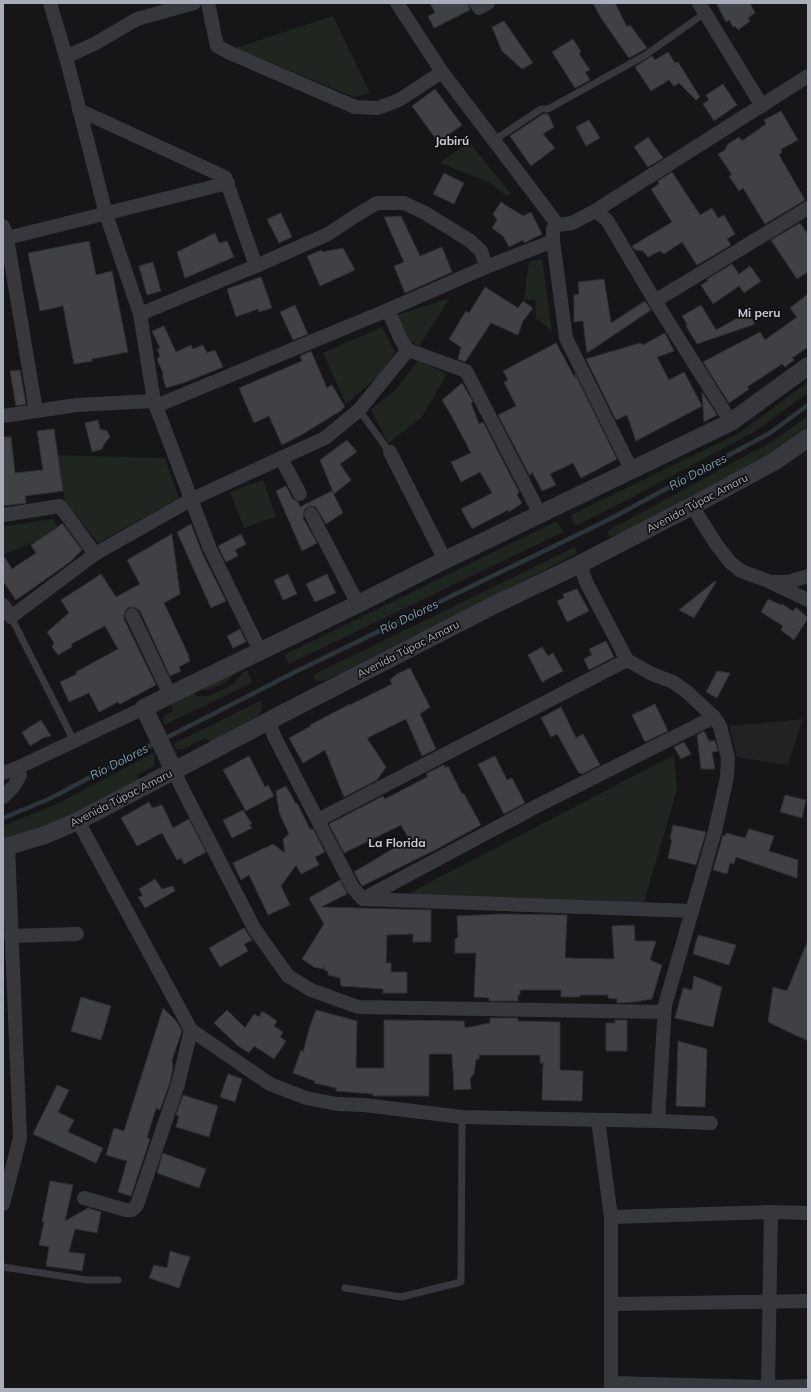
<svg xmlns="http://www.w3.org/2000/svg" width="811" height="1392" font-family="Mulish,sans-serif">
<rect width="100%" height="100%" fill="#161618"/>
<path fill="#222225" d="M803,719L788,765L737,757L729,726Z"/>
<g fill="#1e261f">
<path d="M333,16L370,93L354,97L235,48Z"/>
<path d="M469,142L511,194L506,196L490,183L440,163Z"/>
<path d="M542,259L552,331L536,318L535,300L524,299L529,261Z"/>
<path d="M450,298L419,346L405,338L397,315Z"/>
<path d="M382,327L395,353L380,375L346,404L323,353Z"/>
<path d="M418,361L447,374L421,418L388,443L371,409L396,390Z"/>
<path d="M808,382V393L754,432L629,499L575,526L571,515L739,433Z"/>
<path d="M808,416V428L778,450L627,531L610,537L607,531L773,441Z"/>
<path d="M55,455L165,458L179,498L98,543L66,504Z"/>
<path d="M263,480L276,516L244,528L230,492Z"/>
<path d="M52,519L58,527L43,538L3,555V527Z"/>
<path d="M557,521L563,532L289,664L284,655Z"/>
<path d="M575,547L578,553L327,680L316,681L313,675Z"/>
<path d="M240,668C228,682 217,691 198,690Z"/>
<path d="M247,670L252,683L164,725L163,722L164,716L173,711L170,703L191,693L197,696H209L232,685L243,672Z"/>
<path d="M260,701L263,707L258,716L211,742L205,738L183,749H176L173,744Z"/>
<path d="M153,753L155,756L154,766L137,775L139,781L61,820L3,841V826L57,804Z"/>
<path d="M674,755L677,790L643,905L402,897Z"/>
</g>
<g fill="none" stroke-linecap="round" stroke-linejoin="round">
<g stroke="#2c353c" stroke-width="4.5">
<path d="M164,739L291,674L610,519L770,433L808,405"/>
<path d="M3,818L49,799L157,742"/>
</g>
</g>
<g fill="#404145" stroke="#303034">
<path d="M430,3H468L470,10L434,28L428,16L435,13Z"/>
<path d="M593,3H615L627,27L630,25L647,48L629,58L601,18Z"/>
<path d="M716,3H750L755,13L748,18L750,21L738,30L735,26L733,27L729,20L726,22Z"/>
<path d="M504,21L533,63L522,69L502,51L492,27Z"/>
<path d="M573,39L581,52L579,54L590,70L585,72L590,80L575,88L552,52Z"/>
<path d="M668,52L675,63L678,62L700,97L696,100L679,83L674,86L669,80L651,91L635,67L652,56L655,60Z"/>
<path d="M723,84L737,105L714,121L703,104L709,100L706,95Z"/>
<path d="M435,89L462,125L438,142L412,106Z"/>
<path d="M781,111L798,140L781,149L782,152L779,155L805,200L765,224L743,188L739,191L729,176L732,175L718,154L725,150L728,144L739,137L742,141L766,124L764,120Z"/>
<path d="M543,114H548L554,127L543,134L555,148L531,166L510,136Z"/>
<path d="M589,120L600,138L586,146L576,127Z"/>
<path d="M648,137L663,158L648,167L634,147Z"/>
<path d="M672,172L700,215L712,208L718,218L724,215L735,234L727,239L731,245L697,265L682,242L664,254L660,251L648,257L643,251L635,250L632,246L672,222L651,189L659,184L658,181Z"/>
<path d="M444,173L464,183L454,204L433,194Z"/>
<path d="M501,202L523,216L531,212L542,234L524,243L523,240L509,247L503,236L492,228L497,220L493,214Z"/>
<path d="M281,213L292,237L279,243L267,219Z"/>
<path d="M401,216L420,256L442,247L452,272L405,293L394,266L404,262L384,217Z"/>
<path d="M800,223L808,234V272L797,279L771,240Z"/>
<path d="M215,233L219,243L227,241L234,257L185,278L177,252Z"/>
<path d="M89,241L96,275L112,271L128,352L92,359V361L74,364L63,306L40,311L28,253Z"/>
<path d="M343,248L355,270L320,286L307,256L322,250V252Z"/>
<path d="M153,262L161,291L147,295L139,266Z"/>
<path d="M732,264L739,274L750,266L761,281L744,293L739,286L713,304L701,285L708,281L707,279Z"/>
<path d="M261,277L272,308L259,312L258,309L236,317L227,289Z"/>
<path d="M604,279L611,323L645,301L651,310L587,353L583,321L574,322V295L579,294L578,282Z"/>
<path d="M485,287L518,308L523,301L533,308L523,321L518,335L491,323L465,362L458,359L461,347L449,339L466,311L469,313Z"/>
<path d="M808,294V347L792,358L794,360L785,367L782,364L747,387L749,389L729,403L703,362L760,332L765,340L797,317L790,308Z"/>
<path d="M295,305L308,334L293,340L280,312Z"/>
<path d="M701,305L716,330L748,312L755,324L697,344L686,326L687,324L682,316Z"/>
<path d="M164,326L176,352L191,345L193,349L203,345L207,353L215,350L223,367L183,383L166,388L163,378V373L157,359L160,356L157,349L160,348L152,331Z"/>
<path d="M665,333L674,351L657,357L669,380L684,372L702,406L636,441L627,415L616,420L586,359L640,343L643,345Z"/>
<path d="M556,343L575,378V374L617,459L581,478L573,463L550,474L556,485L542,491L532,472L530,476L498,415L516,406L504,382L508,380L503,371Z"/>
<path d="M311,351L327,388L332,385L345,407L342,409V410L303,434L282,445L269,416L254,423L239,388L302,361L300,356Z"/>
<path d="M20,370L26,404L16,406L10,371Z"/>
<path d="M462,383L473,402L471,403L479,424L483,422L519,492L517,495L522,503L509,512L508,510L472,529L461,509L492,493L480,472L461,482L451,462L471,453L451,415L442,400Z"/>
<path d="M702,392L717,415L704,422Z"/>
<path d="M98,420L100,429L107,431L110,437L104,444L102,449L92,452L85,423Z"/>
<path d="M54,429L63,491L25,496L26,503L3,506V437H11L15,473L43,470L37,431Z"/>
<path d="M347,440L357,452L340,464L351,480L334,494L320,460Z"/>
<path d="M286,486L292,498L298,502L300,507L332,491L343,513L326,524L316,507L311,506L307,507L304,510L303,518L317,543L302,551L276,491Z"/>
<path d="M62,523L82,550L70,562L16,600L3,581V555L12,569L36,553L31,545L58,527Z"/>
<path d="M191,524L202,553L226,601L211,608L177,532Z"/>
<path d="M172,534L180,594L164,603L189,656H188L190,661L179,667L181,671L170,676L140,611L136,608L129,607L125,611L124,615V619L156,685L120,704L118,702L99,712L89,693L69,702L60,682L77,674L76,672L118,649L105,626L71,644L72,647L58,655L52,647L54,643L47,632L69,613L61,600L101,574L116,597L140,584L127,560Z"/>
<path d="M241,534L246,544L235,550L238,556L226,562L218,546Z"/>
<path d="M288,574L297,594L283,600L274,580Z"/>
<path d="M327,574L336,593L315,602L306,584Z"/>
<path d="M715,581L716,582L694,618L679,610Z"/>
<path d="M577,589L589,611L567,622L557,601L564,598L563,594Z"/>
<path d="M768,599L781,605L782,604L793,611L796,607L808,618L794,640L781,630L783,626L761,612Z"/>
<path d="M240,629L246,642L233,648L227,636Z"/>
<path d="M606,641L614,657L589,670L584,659L592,655L589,649Z"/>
<path d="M542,647L548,656L553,653L563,671L542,682L528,655Z"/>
<path d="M410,668L430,707L420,714L436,749L422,756L406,719L367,738L386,767L377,780L344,797L325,750L303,763L289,738L311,726L310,725L350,704V705L392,684L390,680L397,674Z"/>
<path d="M717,671L730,673L717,698L706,692Z"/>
<path d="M655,704L668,731L645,742L632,715Z"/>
<path d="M561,707L576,738L583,734L600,765L582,774L579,773L557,734L551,737L541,718Z"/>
<path d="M41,720L51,736L43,738L30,746L22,732Z"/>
<path d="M704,731L709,741H715L718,751L712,752L715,769H701L697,735Z"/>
<path d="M684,742L691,754L681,759L674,747Z"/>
<path d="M249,756L265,787L268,785L274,796L246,811L223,770Z"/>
<path d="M495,756L507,780L512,778L525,803L504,814L478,764Z"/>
<path d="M444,765L445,768L448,766L462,794H464L481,825L435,850L362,886L354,872L409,839L401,825L344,853L329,824L383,796L385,799L427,777V773Z"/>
<path d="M286,786L296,804L297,803L310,829H313L325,852L315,857L319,865L301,874L296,865L281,886L290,905L268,915L249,875L241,880L233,863L273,844L285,853L283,839L289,834L279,812L276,791Z"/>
<path d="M785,795L806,800L802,818L780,812Z"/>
<path d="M149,802L152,808L162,805L173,828L189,819L206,852L184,864L181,858L177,860L162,833L137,846L121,818Z"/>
<path d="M243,810L252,824L249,825L252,828L232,838L223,820Z"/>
<path d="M673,825L706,832L696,865L668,858L672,840L670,839Z"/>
<path d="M749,829L774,836L769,851L798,860L797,878L736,857L734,864L730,863L727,874L713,870L723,835L725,836L726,833L745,838Z"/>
<path d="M155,879L162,889L173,886L175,891L145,908L138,897L143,896L139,889Z"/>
<path d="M340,880L347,894L321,907L431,910V942H413V934L387,935L386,963H391V972H407V993H383V989L341,986L340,978L328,975V971L324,970L325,966L323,969L314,967L302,959L324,924L309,898Z"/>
<path d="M501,914L567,915L565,958L614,959L612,926L634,925L635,941H656L650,960L662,965L652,999L635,1002L617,1003V999L608,998V995H580V997H561V990H520V995H518V1001H489V998L474,997L476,953H455V939L458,937L457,916Z"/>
<path d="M244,928L252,940L244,944L248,951L220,967L209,948Z"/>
<path d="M698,935L736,945L729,965L693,954Z"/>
<path d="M808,940V1041L768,1022L773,987L787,991Z"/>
<path d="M694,976L722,987L713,1027L675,1018L683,988L692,990Z"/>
<path d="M81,997L111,1006L101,1040L71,1031Z"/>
<path d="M163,1008L177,1022L182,1031L172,1060L173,1067L170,1082L160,1110L156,1108L147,1138L150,1139L131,1196L118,1192L127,1161L106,1155L114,1128L124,1131Z"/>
<path d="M227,1010L245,1028L254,1014L259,1017L262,1011L277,1021L274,1026L283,1032L280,1037L286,1041L274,1059L254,1046L249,1053L237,1045L214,1023Z"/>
<path d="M316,1010L357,1021L356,1068H384V1020L464,1021L465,1028L490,1023V1018H518V1021L560,1022V1070L583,1071L582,1101L542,1100L543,1063H540V1055H479V1059H476L474,1074L470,1078L471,1089L454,1090L452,1054H429V1096H373V1094L336,1091V1088L314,1083L315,1081L293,1073L301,1050L303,1052L310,1026Z"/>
<path d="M615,1020H627V1051H606V1023H615Z"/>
<path d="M678,1041L707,1049L705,1107L676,1106Z"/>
<path d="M228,1074L242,1079L235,1102L220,1097Z"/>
<path d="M57,1085L69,1090L58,1112L74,1120L68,1132L103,1148L96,1163L33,1134Z"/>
<path d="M183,1095L218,1106L209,1137L176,1127L179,1116L176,1115Z"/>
<path d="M163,1153L206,1169L199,1188L157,1173Z"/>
<path d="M50,1181L73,1185L65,1221L88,1208L101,1212L97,1233L75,1229L69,1252L85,1254L82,1271L46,1266L49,1247L39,1245L44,1222H42Z"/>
<path d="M170,1251L190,1257L179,1288L149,1278L154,1265L167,1268Z"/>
</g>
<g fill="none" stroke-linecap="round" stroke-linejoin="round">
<g stroke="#37383d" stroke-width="7">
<path d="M493,141L541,109H548L644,56L705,13"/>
<path d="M359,410L386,447"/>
<path d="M11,617L74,741"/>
<path d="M3,1267L87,1280H118"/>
<path d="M345,1288L401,1297L461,1282L462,1117"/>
</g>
<g stroke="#37383d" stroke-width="14">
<path d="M50,3L66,57L106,214L140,314L154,401L210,549L260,651"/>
<path d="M208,3L217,46L228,52L355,107L378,108L399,100L442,72"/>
<path d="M397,3L442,72L558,225"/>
<path d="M476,3L479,8L488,3"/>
<path d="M699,3L762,106"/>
<path d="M66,57L96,43L137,19L194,3"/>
<path d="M79,110L225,177L256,266"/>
<path d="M595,211L808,76"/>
<path d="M3,226L7,238L36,411"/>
<path d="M3,239L228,183"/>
<path d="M655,301L808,208"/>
<path d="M140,314L256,266L328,234L360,213L377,203H404L425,213L469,240L481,251L486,267"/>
<path d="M408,350L466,371L540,514"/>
<path d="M156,406L388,310L486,267L553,241"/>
<path d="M3,416L77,405L154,401"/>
<path d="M390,452L445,560"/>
<path d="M281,458L300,494"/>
<path d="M632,471L566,338L553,241V229L558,225L572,223L595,211L607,220L655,301L731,422"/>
<path d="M692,506L716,544L730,562L741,571L768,581L808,600"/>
<path d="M311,514L358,604"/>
<path d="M3,515L60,506L95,554"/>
<path d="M580,564L586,582L627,660L652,674L673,682L687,692L714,717L720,726L728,758L727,777L715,831L665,1005L658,1121"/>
<path d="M772,582H788L808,576"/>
<path d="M3,605L11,617L95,554L192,499L325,438L359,410L408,350L401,340L388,310"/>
<path d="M132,615L170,695"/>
<path d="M268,721L276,740L353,888L363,899L692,911"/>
<path d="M174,771L182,788L254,928L288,976L311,990L358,1007L664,1012"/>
<path d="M3,773L17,768L144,708"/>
<path d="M3,797L14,786L20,775L17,768"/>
<path d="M318,820L627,660"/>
<path d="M78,821L191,1030L270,1084L306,1098L337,1104L364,1105L462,1117L658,1121L711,1123"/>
<path d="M363,899L537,806L714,717"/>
<path d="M11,936L77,934"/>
<path d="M598,1120L611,1217V1389"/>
<path d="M84,1198L126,1210H132L137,1205L178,1084L191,1030"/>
<path d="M3,1204L20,1138L8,846"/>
<path d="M771,1212L768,1387L808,1386"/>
<path d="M611,1217L771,1212L808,1213"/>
<path d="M611,1304L808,1301"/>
<path d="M611,1383L768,1387V1389"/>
</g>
<g stroke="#37383d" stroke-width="18">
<path d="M174,771L144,708L170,695L358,604L445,560L731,422L808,366"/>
<path d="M3,848L45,835L78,821L282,714L490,607L580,564L692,506L775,461L808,438"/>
</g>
</g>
<g text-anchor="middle" stroke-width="3.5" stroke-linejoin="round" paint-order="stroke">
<g font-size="11" fill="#a8adb8" stroke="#111113">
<text transform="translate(697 503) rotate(-28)" y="4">Avenida Túpac Amaru</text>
<text transform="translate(408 649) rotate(-27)" y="4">Avenida Túpac Amaru</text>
<text transform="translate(121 798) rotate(-27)" y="4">Avenida Túpac Amaru</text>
</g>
<g font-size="12" font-weight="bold" fill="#c9ccd4" stroke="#111113">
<text x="452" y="145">Jabirú</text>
<text x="759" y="317">Mi peru</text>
<text x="397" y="847">La Florida</text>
</g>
<g font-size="12" font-style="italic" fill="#7f9bb3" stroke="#111113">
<text transform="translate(698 472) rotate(-28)" y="4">Río Dolores</text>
<text transform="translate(409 617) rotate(-26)" y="4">Río Dolores</text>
<text transform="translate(119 762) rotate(-27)" y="4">Río Dolores</text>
</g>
</g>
<rect width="811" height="1392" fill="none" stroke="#a8adb8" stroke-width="8"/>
</svg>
